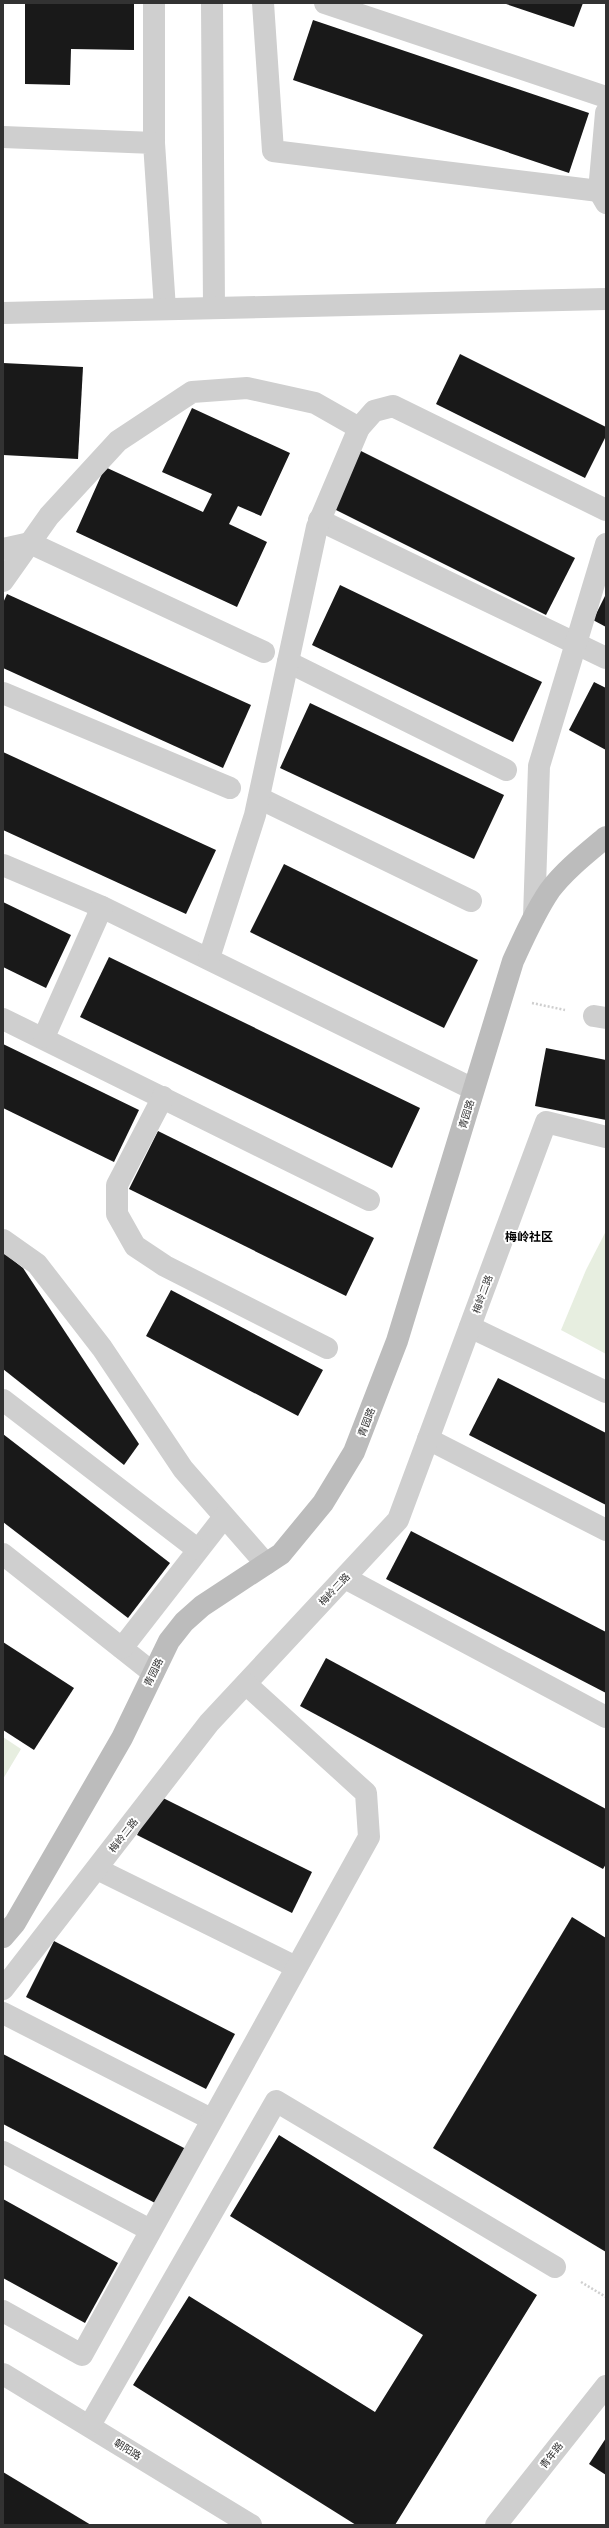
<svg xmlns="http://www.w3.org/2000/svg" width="609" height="2528" font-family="'Open Sans','Noto Sans SC',sans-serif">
<rect width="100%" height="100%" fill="#fff"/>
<g fill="#e7eee0">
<path d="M606,1231V1354L561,1330L586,1270Z"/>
<path d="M3,1737L21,1749L3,1779Z"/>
</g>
<g fill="#191919">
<path d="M25,3H134V50L71,49L70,85L25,84Z"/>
<path d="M503,3H583L574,27Z"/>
<path d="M313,20L589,113L569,173L293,80Z"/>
<path d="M460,354L606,427V436L585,478L436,404Z"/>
<path d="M3,363L83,367L78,459L3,455Z"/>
<path d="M192,408L290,453L261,516L238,506L229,524L267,542L237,607L76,532L105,467L203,512L212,494L162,472Z"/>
<path d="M359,450L575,558L546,615L330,507Z"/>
<path d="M340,585L542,682L513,742L312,645Z"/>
<path d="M7,594L251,705L223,768L3,668V603Z"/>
<path d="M606,594V627L593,620Z"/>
<path d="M594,682L606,688V750L569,730Z"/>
<path d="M310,703L504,795L474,859L280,768Z"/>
<path d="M3,752L216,850L186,914L3,830Z"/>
<path d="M284,864L478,960L444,1028L250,932Z"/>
<path d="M3,902L71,935L46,988L3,967Z"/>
<path d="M109,957L420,1108L392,1168L80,1017Z"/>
<path d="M3,1044L139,1110L114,1162L3,1108Z"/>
<path d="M546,1048L606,1060V1120L535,1106Z"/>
<path d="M158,1131L374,1238L346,1296L129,1189Z"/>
<path d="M3,1252L23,1268L139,1444L124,1465L3,1369Z"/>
<path d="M171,1290L323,1370L298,1416L146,1336Z"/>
<path d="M498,1378L606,1433V1505L469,1435Z"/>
<path d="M3,1434L170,1563L128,1618L3,1522Z"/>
<path d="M411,1531L606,1632V1693L386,1579Z"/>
<path d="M3,1642L74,1688L34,1750L3,1730Z"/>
<path d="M326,1658L606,1809V1864L603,1869L300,1706Z"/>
<path d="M157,1795L312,1872L292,1913L137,1835Z"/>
<path d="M572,1917L606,1938V2252L433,2148Z"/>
<path d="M54,1941L235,2034L206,2089L26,1997Z"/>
<path d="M3,2054L186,2149L157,2204L3,2124Z"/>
<path d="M279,2135L537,2295L395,2525H356L133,2385L189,2296L375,2412L423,2335L230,2216Z"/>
<path d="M3,2199L118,2263L85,2323L3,2278Z"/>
<path d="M606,2438V2475L589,2464Z"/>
<path d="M3,2472L91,2525H3Z"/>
</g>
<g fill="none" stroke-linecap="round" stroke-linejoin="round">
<g stroke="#cfcfcf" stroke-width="2.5" stroke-dasharray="2 2" stroke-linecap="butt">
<path d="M532,1003L565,1010"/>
<path d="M581,2282L606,2297"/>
</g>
<g stroke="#cfcfcf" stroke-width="22">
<path d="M154,3V143"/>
<path d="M212,3L214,308"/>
<path d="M263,3L273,151L599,191"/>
<path d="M325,3L606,97"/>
<path d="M606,113L599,191L606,203"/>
<path d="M3,137L154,143L165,309"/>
<path d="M319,520L606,658"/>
<path d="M3,549L30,543L264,652"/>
<path d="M3,581L49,516L118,441L192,392L247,388L315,403L359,428"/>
<path d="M288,662L506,770"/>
<path d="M3,693L230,788"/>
<path d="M259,798L471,901"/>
<path d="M3,865L102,907L473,1089"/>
<path d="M534,917L539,766L606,544"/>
<path d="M209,958L255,815L317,527L359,428L374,411L393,406L606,510"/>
<path d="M594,1016L606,1018"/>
<path d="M3,1019L369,1200"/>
<path d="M44,1037L102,907"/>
<path d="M163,1097L117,1185V1214L135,1246L165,1266L327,1348"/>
<path d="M3,1240L37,1264L102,1348L183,1469L266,1564"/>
<path d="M470,1327L606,1392"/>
<path d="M428,1439L606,1530"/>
<path d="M3,1554L153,1673"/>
<path d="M345,1578L606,1717"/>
<path d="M122,1648L224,1517"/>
<path d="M97,1869L296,1967"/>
<path d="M3,1989L209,1723L398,1520L546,1122L606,1137"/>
<path d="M3,2013L211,2119"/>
<path d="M3,2152L150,2230"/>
<path d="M3,2311L82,2355L369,1837L366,1793L246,1684"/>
<path d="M3,2374L251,2525"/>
<path d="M90,2425L276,2101L555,2267"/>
<path d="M496,2525L606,2386"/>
</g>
<g stroke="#cfcfcf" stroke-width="22">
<path d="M3,313L606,299"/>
<path d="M3,1400L197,1549"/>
</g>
<path stroke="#bcbcbc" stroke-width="22" d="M3,1937L15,1923L122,1738L169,1641L184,1622L202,1606L281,1554L323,1503L354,1452L397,1341L513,961C524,937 535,912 550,890C565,870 587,853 606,837"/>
</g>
<g text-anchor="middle" stroke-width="4" stroke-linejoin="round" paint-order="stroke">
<g font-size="10" fill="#323232" stroke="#fff">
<text transform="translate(466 1114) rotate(-73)" y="4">青园路</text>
<text transform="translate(482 1294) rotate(-70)" y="4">梅岭二路</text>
<text transform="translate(366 1422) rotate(-69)" y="4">青园路</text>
<text transform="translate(334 1589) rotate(-47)" y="4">梅岭二路</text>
<text transform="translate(153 1672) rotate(-64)" y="4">青园路</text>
<text transform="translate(123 1835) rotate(-52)" y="4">梅岭二路</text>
<text transform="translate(128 2449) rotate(32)" y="4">朝阳路</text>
<text transform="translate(551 2455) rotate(-52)" y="4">青年路</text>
</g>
<g font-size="12" font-weight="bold" fill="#000" stroke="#fff">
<text x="529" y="1241">梅岭社区</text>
</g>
</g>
<rect width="609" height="2528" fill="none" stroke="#323232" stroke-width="8"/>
</svg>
